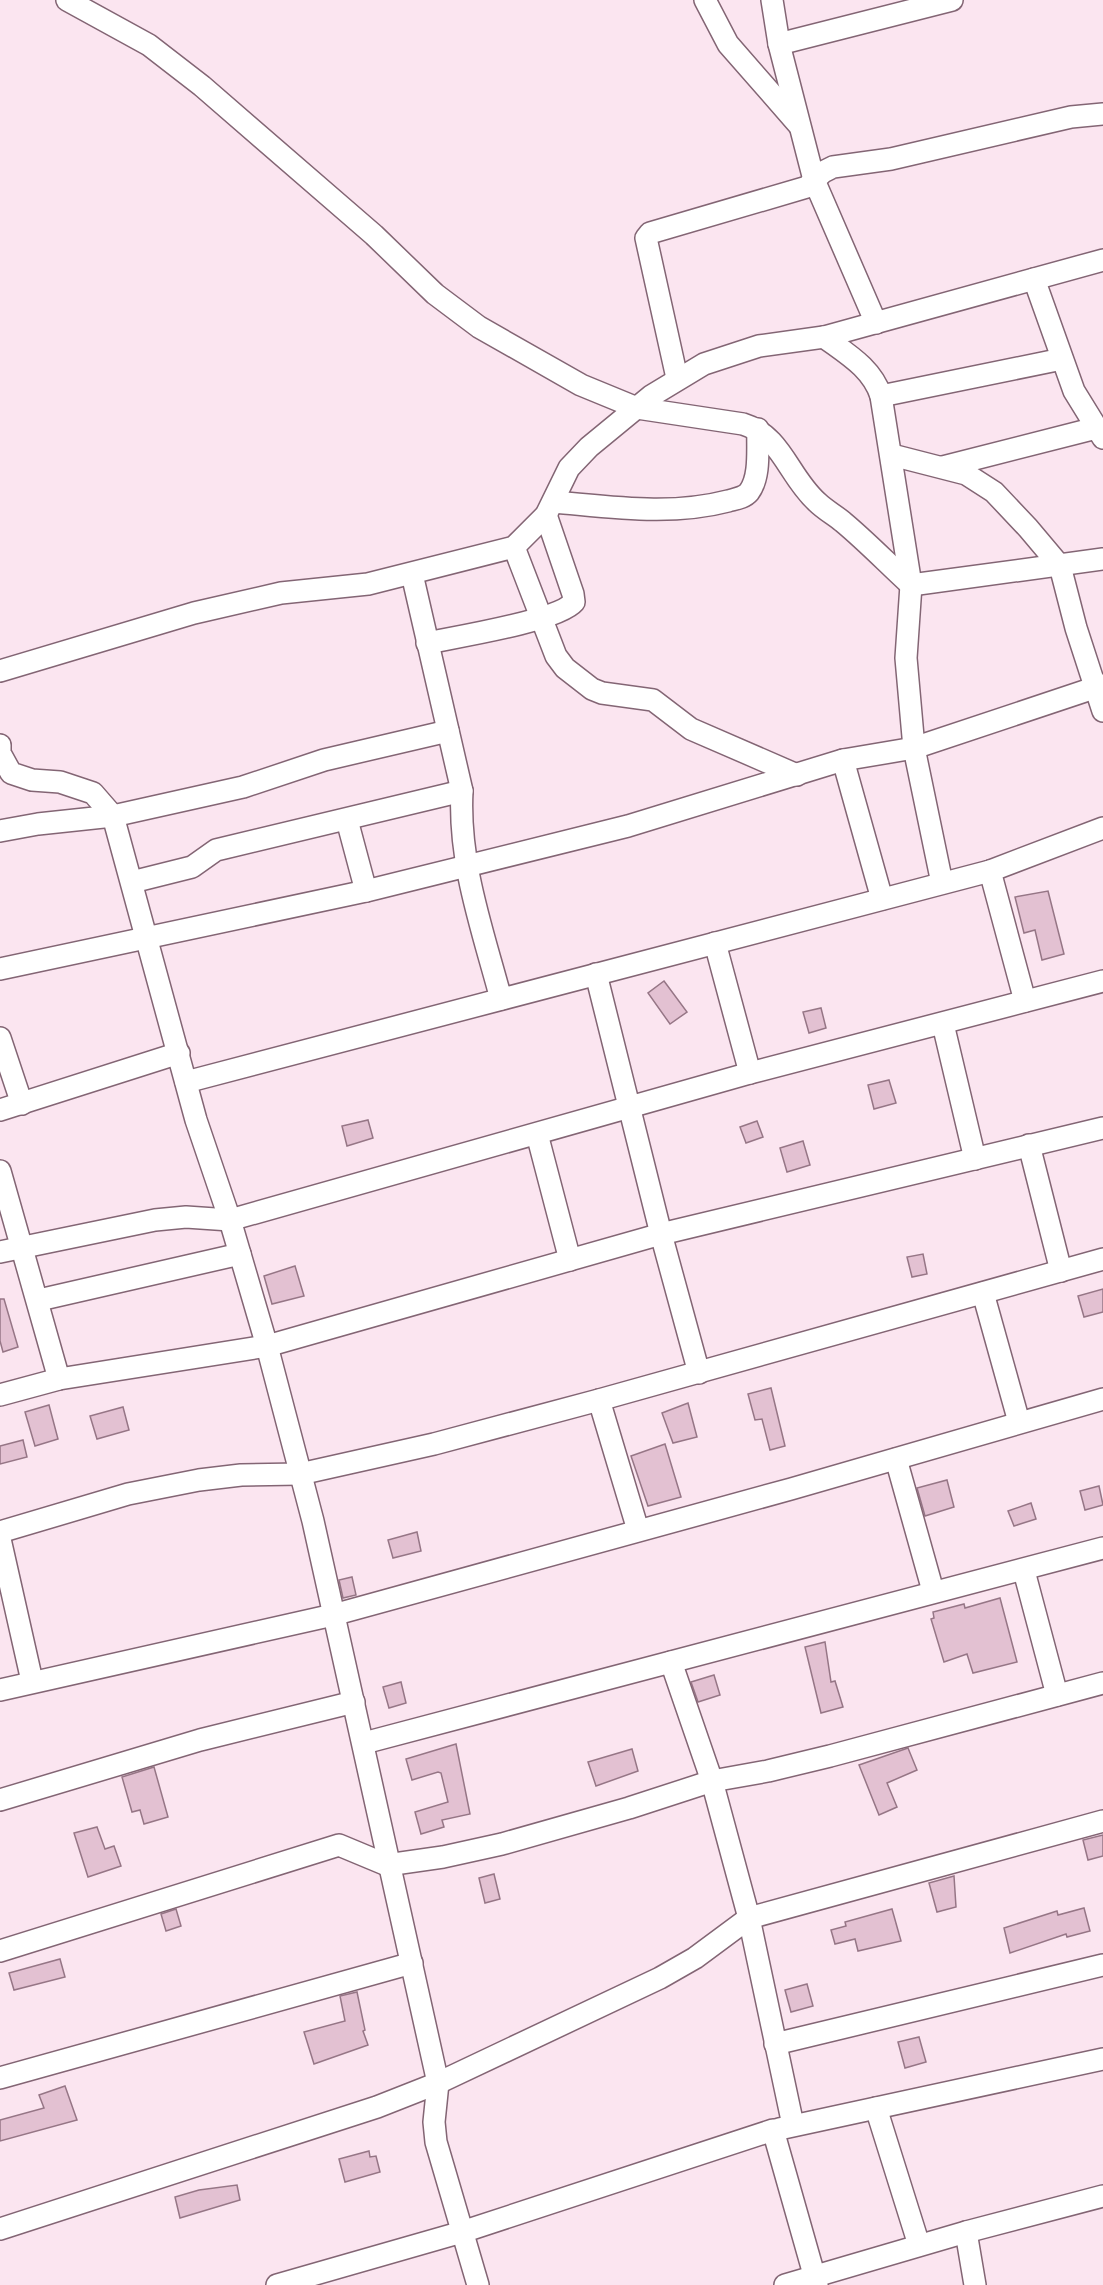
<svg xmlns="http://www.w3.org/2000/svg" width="1103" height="2285" font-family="'Work Sans',sans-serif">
<rect width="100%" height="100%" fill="#fbe5f0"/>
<g fill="#e3c1d2" stroke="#967686" stroke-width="1.5">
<path d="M1048,891L1064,954L1042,960L1035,930L1024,933L1015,897Z"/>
<path d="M664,981L687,1012L670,1024L648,993Z"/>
<path d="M821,1008L826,1028L809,1033L803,1012Z"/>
<path d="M889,1080L896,1103L874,1109L868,1085Z"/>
<path d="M368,1120L373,1138L347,1146L342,1126Z"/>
<path d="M757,1121L763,1137L746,1143L740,1127Z"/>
<path d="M803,1141L810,1165L787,1172L780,1148Z"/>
<path d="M923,1254L927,1274L912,1277L907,1257Z"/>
<path d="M295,1266L304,1296L272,1304L264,1276Z"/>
<path d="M1103,1289V1312L1084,1317L1078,1296Z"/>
<path d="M0,1299H4L18,1347L3,1352L0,1341Z"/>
<path d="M771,1388L785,1446L770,1450L762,1419L755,1420L748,1394Z"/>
<path d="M688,1403L697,1437L673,1443L662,1413Z"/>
<path d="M49,1405L58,1439L35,1446L25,1412Z"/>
<path d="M123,1407L129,1430L97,1439L90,1416Z"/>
<path d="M23,1440L27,1457L0,1464V1446Z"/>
<path d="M665,1444L681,1497L648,1506L631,1456Z"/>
<path d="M947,1480L954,1507L925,1516L917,1488Z"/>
<path d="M1099,1486L1103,1505L1085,1510L1080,1491Z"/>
<path d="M1031,1503L1036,1519L1014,1526L1008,1511Z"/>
<path d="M417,1532L421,1551L393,1558L388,1540Z"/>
<path d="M352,1577L356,1595L343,1598L339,1580Z"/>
<path d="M1000,1598L1017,1662L973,1673L967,1654L944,1662L931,1619L934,1618L933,1612L964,1604L965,1608Z"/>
<path d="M825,1642L831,1682L835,1681L843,1707L821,1713L805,1647Z"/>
<path d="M714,1675L720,1695L698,1702L691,1682Z"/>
<path d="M401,1682L406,1703L389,1708L383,1687Z"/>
<path d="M456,1744L470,1814L442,1820L444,1827L421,1834L415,1812L448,1802L441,1773L438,1772L412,1780L406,1759Z"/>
<path d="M908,1748L917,1770L887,1783L897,1807L879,1815L859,1765Z"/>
<path d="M632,1749L638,1771L596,1786L588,1762Z"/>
<path d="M154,1767L168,1817L144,1824L140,1810L132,1812L122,1777Z"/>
<path d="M97,1827L105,1849L114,1846L121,1866L88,1877L74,1833Z"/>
<path d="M1103,1835V1856L1088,1860L1083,1840Z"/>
<path d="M494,1874L500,1899L485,1903L479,1878Z"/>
<path d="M954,1876L956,1907L937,1912L929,1883Z"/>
<path d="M1084,1908L1090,1931L1067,1937L1066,1934L1010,1953L1004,1928L1057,1911L1058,1915Z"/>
<path d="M176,1909L181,1926L166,1931L161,1914Z"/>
<path d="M892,1909L901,1941L858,1951L855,1939L835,1944L831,1930L846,1926L845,1922Z"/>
<path d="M60,1959L65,1977L14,1990L9,1973Z"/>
<path d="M807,1984L813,2006L791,2012L785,1990Z"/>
<path d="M357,1992L365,2030L363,2031L368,2045L314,2064L304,2032L345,2021L340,1996Z"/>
<path d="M919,2037L926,2062L905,2068L898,2042Z"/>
<path d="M65,2086L77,2120L0,2141V2120L44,2108L39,2095Z"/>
<path d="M369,2151L370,2157L376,2156L380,2172L345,2182L339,2159Z"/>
<path d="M237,2185L240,2200L180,2218L175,2197L199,2190Z"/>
</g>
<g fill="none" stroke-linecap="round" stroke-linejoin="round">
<defs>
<g id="minor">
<path d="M67,0L149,45L202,86L374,235L435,294L479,327L581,385L637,408L743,424C782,436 788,476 817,502C825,510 835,515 843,522C867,542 888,564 911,585L1103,559"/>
<path d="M705,0L728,44L798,124"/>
<path d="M772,0L779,44L814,180L876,323"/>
<path d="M779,44L952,0"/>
<path d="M1034,279L1074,391L1103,438"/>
<path d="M824,337C847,354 872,368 881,396L911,585L906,658L914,748L942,883"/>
<path d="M677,378L646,238L650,233L807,187L823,172L833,167L891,159L1071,117L1103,114"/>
<path d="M881,396L1062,359"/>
<path d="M892,455L966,474L994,492L1028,528L1060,566L1076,628L1103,711"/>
<path d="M943,467L1096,428"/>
<path d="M554,502C612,507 671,516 728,501C735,499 744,498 749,492C761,476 757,447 758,429"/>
<path d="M514,547L556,656L565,668L592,689L602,693L653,700L691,729L797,775"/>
<path d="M412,574L462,791C458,863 483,931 501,999"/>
<path d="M427,643C456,637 558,621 574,602L573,594L546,515"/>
<path d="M0,671L194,613L281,593L368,584L514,547L546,515L569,468L589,447L651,396L704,364L759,346L824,337L1103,260"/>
<path d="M0,745V753L11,773L32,780L60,782L93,793L113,816L196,1120L230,1220L267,1346L313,1521L438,2083L434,2122L436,2142L478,2285"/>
<path d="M843,760L882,899"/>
<path d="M347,820L366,891"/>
<path d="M0,831L38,824L113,816L243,787L324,760L448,731"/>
<path d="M990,871L1025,1001"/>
<path d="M132,882L192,867L216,850L462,791"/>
<path d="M715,943L750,1073"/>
<path d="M0,969L366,891L628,826L843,760L914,748L1103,685"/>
<path d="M596,974L661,1234L699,1373"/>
<path d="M943,1024L975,1159"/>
<path d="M0,1038L22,1104"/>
<path d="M186,1082L990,871L1103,828"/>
<path d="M0,1110L179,1053"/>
<path d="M537,1134L570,1260"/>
<path d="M1029,1145L1061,1271"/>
<path d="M0,1171L59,1379"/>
<path d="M0,1252L155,1220L186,1217L230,1220L750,1073L1103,981"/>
<path d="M983,1293L1019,1422"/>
<path d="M39,1300L240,1254"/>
<path d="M0,1395L59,1379L267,1346L661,1234L1103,1128"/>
<path d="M599,1400L638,1530"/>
<path d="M896,1459L933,1591"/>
<path d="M0,1532L128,1494L199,1480L241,1475L300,1474L434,1444L599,1400L1103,1259"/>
<path d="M0,1539L32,1681"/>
<path d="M1024,1571L1057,1695"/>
<path d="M671,1662L712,1781L749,1918L793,2125"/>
<path d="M0,1690L333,1615L791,1489L1103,1399"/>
<path d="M364,1743L1103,1548"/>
<path d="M0,1800L200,1740L354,1702"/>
<path d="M0,1951L339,1845L387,1865L443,1857L502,1844L629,1808L712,1781L768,1771L830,1756L1103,1683"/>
<path d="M775,2044L1103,1965"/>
<path d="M0,2078L412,1963"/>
<path d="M876,2108L919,2245"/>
<path d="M779,2129L1103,2059"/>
<path d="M0,2229L377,2107L438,2083L660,1978L695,1958L749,1918L1103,1821"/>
<path d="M966,2232L975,2285"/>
<path d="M277,2285L462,2232L773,2130L817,2285"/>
<path d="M785,2285L966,2232L1103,2196"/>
</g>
</defs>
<use href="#minor" stroke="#836574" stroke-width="24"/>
<use href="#minor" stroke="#fff" stroke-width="21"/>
</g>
</svg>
